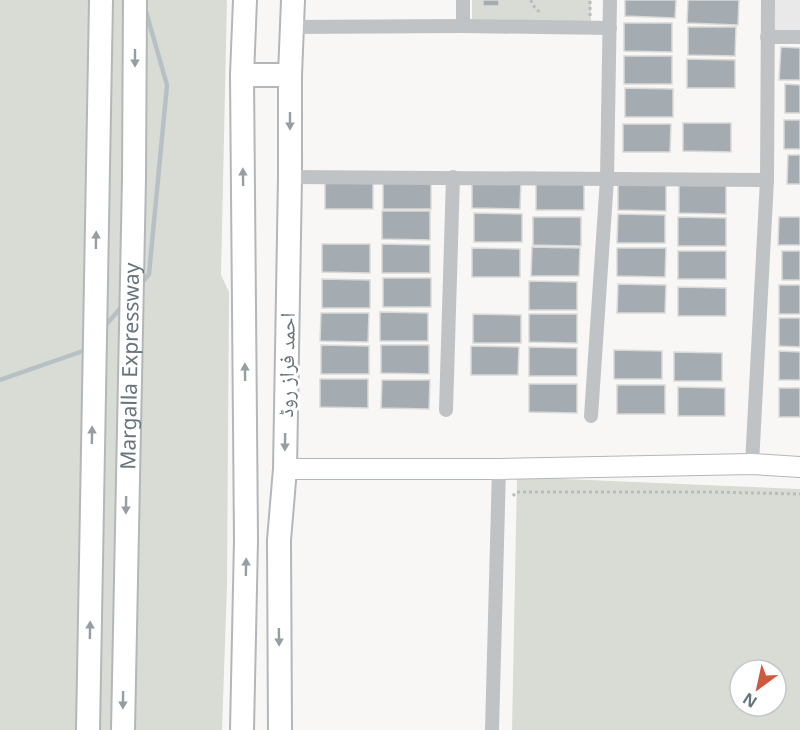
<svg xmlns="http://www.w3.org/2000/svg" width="800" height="730" font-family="'Noto Sans','Noto Naskh Arabic',sans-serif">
<rect width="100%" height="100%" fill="#f8f7f5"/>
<rect fill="#e8e9e8" x="768" y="0" width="32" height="37"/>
<g fill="#d8dcd5" fill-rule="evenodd">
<path d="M0,0H227L221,275L229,292L227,585L222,730H0Z"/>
<rect x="472" y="0" width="119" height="22"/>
<path d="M517,477L800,489V730H512ZM740,670H776V706H740Z"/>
</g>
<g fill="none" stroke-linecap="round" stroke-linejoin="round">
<g stroke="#b7c1c5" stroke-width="4.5">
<path d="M141,284L149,274L167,85L145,8"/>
<path d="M104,327L124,304"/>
<path d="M0,380L83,351L87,347"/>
</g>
</g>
<g fill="#a5acb1" stroke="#d9d9d8" stroke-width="1.5">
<rect x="483" y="0" width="16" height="6"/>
<path d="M625,0H676L675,18L625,16Z"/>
<path d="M688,0H739L738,25L687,23Z"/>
<path d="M624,23H672V52L624,51Z"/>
<path d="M688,27H736L735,56L688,55Z"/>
<path d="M781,47L800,48V80H779Z"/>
<rect x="624" y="56" width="48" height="28"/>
<path d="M687,59L735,60V88H687Z"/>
<path d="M785,84L800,85V113H785Z"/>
<path d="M625,88L673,89V117H625Z"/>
<rect x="784" y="120" width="16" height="29"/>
<path d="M683,123H731V152L683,151Z"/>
<path d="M623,124H671L670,152H623Z"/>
<path d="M788,155H800V184H787Z"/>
<path d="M325,180L373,181V209H325Z"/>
<path d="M383,180L431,181V209H383Z"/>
<path d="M472,180H521L520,209L472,208Z"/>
<path d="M536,181L584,182V210H536Z"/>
<path d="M618,182H666V211L618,210Z"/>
<path d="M679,185H726V214L679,213Z"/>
<path d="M382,211H430V240L382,239Z"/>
<path d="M474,213L522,214V242H474Z"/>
<path d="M618,214L665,215V243H617Z"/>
<path d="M533,217H581V246L533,245Z"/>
<path d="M678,217L726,218V246H678Z"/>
<path d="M779,217H800V245H778Z"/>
<path d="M322,244H370V273L322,272Z"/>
<path d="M382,244L430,245V273H382Z"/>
<path d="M532,247L580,248L579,276H531Z"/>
<path d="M472,248L520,249V277H472Z"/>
<path d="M617,248H666L665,277L617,276Z"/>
<rect x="678" y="251" width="48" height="28"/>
<rect x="782" y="251" width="18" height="29"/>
<rect x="383" y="278" width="48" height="29"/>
<path d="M322,279L370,280V308H322Z"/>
<path d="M529,281L577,282V310H529Z"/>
<path d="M618,284L666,285L665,313H617Z"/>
<rect x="779" y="285" width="21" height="29"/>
<path d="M678,287L726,288V316H678Z"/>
<path d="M380,312L428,313V341H380Z"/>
<path d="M321,313H369L368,342L320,341Z"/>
<path d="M473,314L521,315V343H473Z"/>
<path d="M529,314H577V343L529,342Z"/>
<path d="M779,318H800V347L779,346Z"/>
<path d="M321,345L369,346V374H321Z"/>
<path d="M381,345H429V374L381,373Z"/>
<path d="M471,346L519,347L518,375H471Z"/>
<path d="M529,347L577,348V376H529Z"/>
<path d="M614,350L662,351V379H614Z"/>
<path d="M779,351L800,352V380H779Z"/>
<path d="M674,352L722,353V381H674Z"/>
<path d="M320,379H368V408L320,407Z"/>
<path d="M382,380H430L429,409L381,408Z"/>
<path d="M529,384H577V413L529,412Z"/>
<rect x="617" y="385" width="48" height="29"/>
<path d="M678,387L725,388V416H678Z"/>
<rect x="779" y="388" width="21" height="29"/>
</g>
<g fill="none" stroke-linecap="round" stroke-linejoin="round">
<defs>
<path id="secondary" d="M285,469H499L752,464L800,467"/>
<g id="primary">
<path d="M242,75H290"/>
<path d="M88,730L101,0"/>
<path id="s1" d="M123,730L134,178L135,0"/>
<path d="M242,730L246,540L242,75L245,0"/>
<path d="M280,730L279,540L285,469L290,177V75L293,0"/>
</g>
</defs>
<use href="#secondary" stroke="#b2b7ba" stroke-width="22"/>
<use href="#primary" stroke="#b3b7ba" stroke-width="26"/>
<g stroke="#b9bcbe" stroke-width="3" stroke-dasharray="3 3" stroke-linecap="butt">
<path d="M531,0L532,4L541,14"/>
<path d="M590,16V0"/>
<path d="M513,496L516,492H711L800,494"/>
</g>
<g stroke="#bfc3c6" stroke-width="14">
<path d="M463,26V0"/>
<path d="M292,27L463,26L610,28"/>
<path d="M767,37H800"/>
<path d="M290,177L767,180"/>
<path d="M446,410L453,177"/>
<path d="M591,416L607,179L610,0"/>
<path d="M752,464L767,180L768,0"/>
<path d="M492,730L499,469"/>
</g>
<use href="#secondary" stroke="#fff" stroke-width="20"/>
<use href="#primary" stroke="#fff" stroke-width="22"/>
</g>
<defs><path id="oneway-solid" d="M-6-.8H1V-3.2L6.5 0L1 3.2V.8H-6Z" transform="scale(1.5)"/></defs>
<g fill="#949ea3">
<use href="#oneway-solid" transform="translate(135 58) rotate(90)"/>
<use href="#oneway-solid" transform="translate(290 121) rotate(90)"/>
<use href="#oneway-solid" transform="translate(243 177) rotate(-91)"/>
<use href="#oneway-solid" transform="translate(96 240) rotate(-89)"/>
<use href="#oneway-solid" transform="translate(245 372) rotate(-91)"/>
<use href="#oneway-solid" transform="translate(92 435) rotate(-89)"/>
<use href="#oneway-solid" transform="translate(285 442) rotate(91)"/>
<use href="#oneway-solid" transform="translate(126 505) rotate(91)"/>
<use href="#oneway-solid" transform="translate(246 567) rotate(-89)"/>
<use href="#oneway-solid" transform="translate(90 630) rotate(-89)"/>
<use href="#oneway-solid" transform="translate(279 637) rotate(89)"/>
<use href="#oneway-solid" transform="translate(123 700) rotate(91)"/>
</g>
<g text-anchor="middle" stroke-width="6" stroke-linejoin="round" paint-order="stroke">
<g font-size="21" fill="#66747c" stroke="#fff">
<text dy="7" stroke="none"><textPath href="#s1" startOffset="364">Margalla Expressway</textPath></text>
<text transform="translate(287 365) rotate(-89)" y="7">احمد فراز روڈ</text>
</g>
</g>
<g transform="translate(758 688) rotate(213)"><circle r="28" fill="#ffffff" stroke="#c2c7cb" stroke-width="1.5"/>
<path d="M0-4.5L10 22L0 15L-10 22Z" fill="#ce593f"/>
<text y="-9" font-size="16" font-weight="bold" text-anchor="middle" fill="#66747c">N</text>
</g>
</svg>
